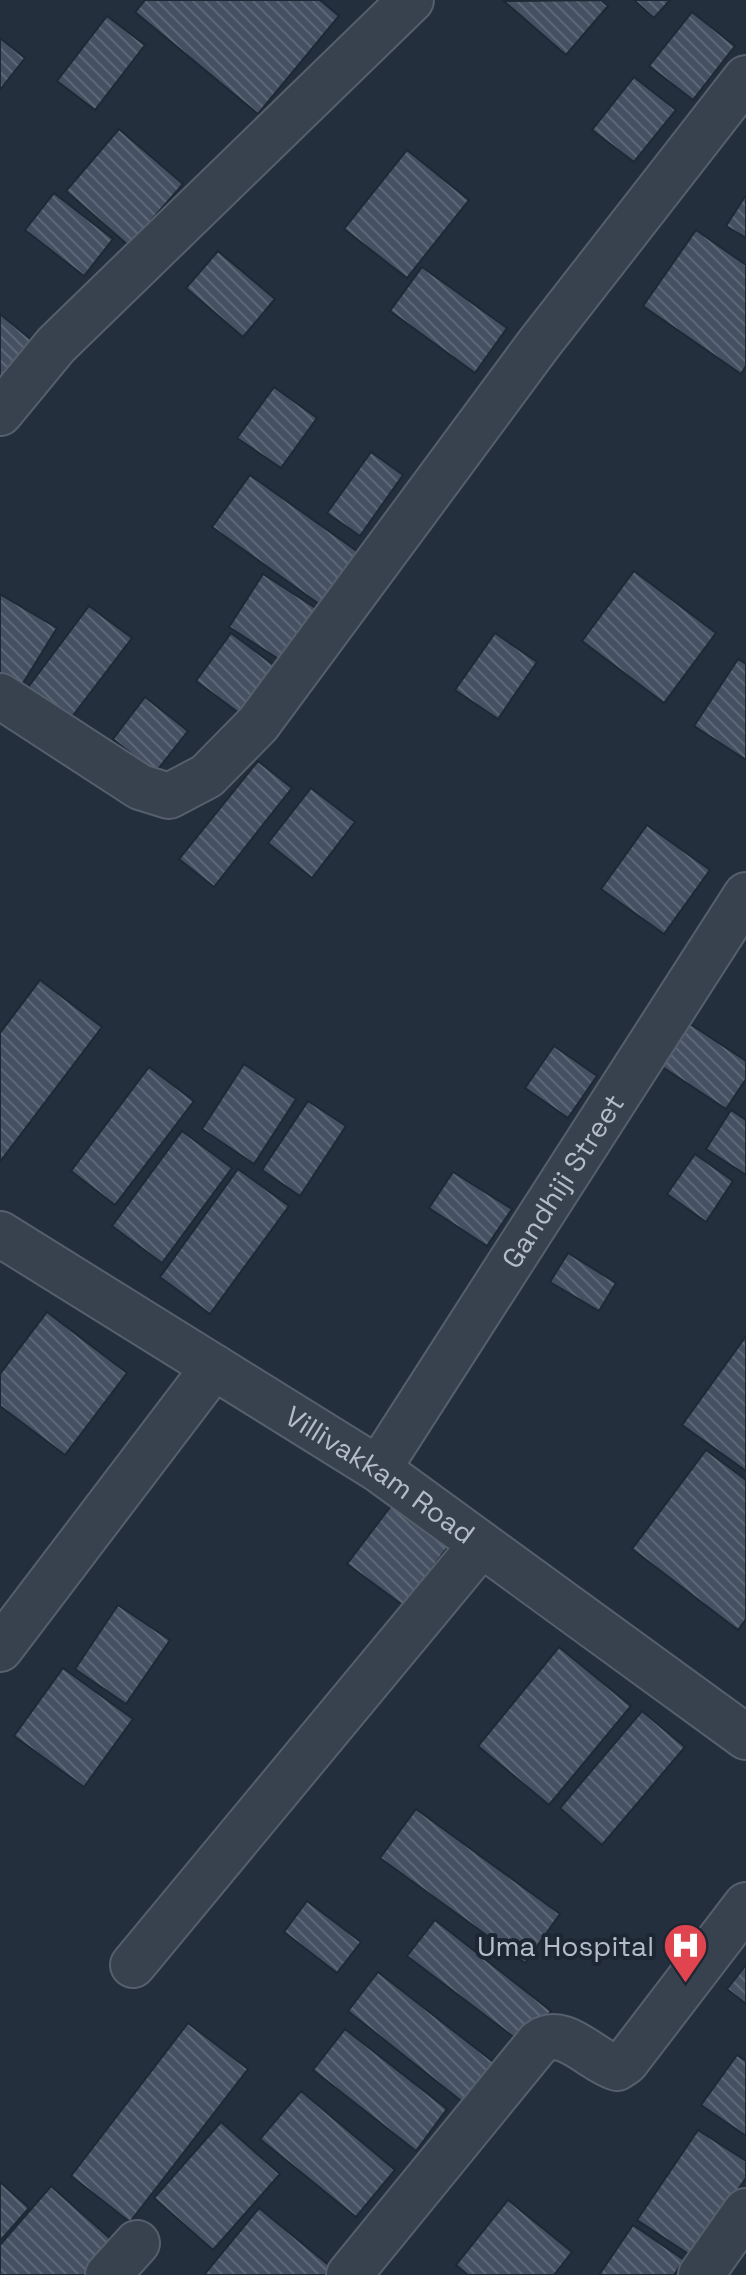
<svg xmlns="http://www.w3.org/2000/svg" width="746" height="2275" font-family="'Space Grotesk',sans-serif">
<defs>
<pattern id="building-back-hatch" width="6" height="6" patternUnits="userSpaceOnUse" patternTransform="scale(2)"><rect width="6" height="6" fill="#455162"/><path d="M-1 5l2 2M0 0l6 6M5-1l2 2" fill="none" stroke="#5d6877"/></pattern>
</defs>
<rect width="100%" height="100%" fill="#242f3e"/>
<g fill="url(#building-back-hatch)" stroke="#1f2835" stroke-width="2">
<path d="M145,0H320L339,16L258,114L135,12Z"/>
<path d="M601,0L608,6L566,55L504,1Z"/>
<path d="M634,0H670L654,18Z"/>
<path d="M692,12L735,46L693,100L649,66Z"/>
<path d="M107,16L145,45L95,110L57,81Z"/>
<path d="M0,38L25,58L0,90Z"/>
<path d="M634,77L676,110L634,162L592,130Z"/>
<path d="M119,129L183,184L129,246L66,191Z"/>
<path d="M407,150L469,200L407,278L344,229Z"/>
<path d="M54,193L113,239L84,276L25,230Z"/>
<path d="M746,195V238L726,226Z"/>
<path d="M696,230L746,265V366L741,374L643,306Z"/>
<path d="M218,251L275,299L243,337L186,288Z"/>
<path d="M422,267L507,328L475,373L390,311Z"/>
<path d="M0,314L40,347L0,396Z"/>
<path d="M274,387L317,418L281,468L237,438Z"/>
<path d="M371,452L403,475L360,536L327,513Z"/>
<path d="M250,475L361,554L323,607L212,527Z"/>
<path d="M634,571L716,633L664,703L582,641Z"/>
<path d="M263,574L317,609L283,662L229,627Z"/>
<path d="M0,594L57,628L20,688L0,675Z"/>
<path d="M89,606L132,638L68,722L26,690Z"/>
<path d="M231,633L283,672L247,719L196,681Z"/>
<path d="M495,633L537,662L498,719L455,690Z"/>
<path d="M738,659L746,664V760L694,726Z"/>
<path d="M145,697L188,731L155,773L113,739Z"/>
<path d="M258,761L292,788L214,887L179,859Z"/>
<path d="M311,788L355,822L312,878L268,843Z"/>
<path d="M647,825L710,870L664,934L601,889Z"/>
<path d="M40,980L102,1027L0,1162V1033Z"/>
<path d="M684,1020L746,1061V1079L726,1109L655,1062Z"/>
<path d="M554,1046L597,1076L568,1118L525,1088Z"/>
<path d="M244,1064L296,1099L254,1164L202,1129Z"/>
<path d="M149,1067L194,1101L115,1205L71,1171Z"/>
<path d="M308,1101L346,1126L300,1196L262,1170Z"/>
<path d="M731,1110L746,1120V1175L706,1149Z"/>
<path d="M182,1131L232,1168L162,1263L112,1226Z"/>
<path d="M695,1154L733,1181L706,1222L667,1194Z"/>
<path d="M238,1169L289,1206L210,1314L160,1277Z"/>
<path d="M453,1172L512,1209L487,1246L429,1208Z"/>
<path d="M568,1253L616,1283L599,1311L550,1282Z"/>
<path d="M47,1312L127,1373L65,1455L0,1406V1374Z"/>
<path d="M746,1336V1471L682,1425Z"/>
<path d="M706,1450L746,1480V1619L738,1630L632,1549Z"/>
<path d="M397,1498L453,1540L404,1606L347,1564Z"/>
<path d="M118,1605L170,1640L126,1704L75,1669Z"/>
<path d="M559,1647L631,1706L549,1805L478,1746Z"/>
<path d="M63,1668L133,1719L84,1787L14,1736Z"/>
<path d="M642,1711L685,1747L602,1845L560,1808Z"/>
<path d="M416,1809L560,1914L525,1963L380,1858Z"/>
<path d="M307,1901L361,1942L337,1973L284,1932Z"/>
<path d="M435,1920L551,2011L524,2045L407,1956Z"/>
<path d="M746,1965V2004L727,1989Z"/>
<path d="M378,1972L496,2064L465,2104L348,2011Z"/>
<path d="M188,2023L248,2069L130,2222L71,2176Z"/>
<path d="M345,2029L447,2109L416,2151L313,2070Z"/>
<path d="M737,2055L746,2061V2136L701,2105Z"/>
<path d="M301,2091L395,2170L356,2217L260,2139Z"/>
<path d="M221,2122L280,2174L213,2250L154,2198Z"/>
<path d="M698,2130L746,2161V2178L693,2257L637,2220Z"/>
<path d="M0,2182L29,2208L0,2241Z"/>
<path d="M51,2186L122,2249L100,2275H0V2245Z"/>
<path d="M508,2200L572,2252L554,2275H468L456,2265Z"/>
<path d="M259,2208L337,2272L335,2275H204Z"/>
<path d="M633,2225L684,2260L674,2275H599Z"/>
</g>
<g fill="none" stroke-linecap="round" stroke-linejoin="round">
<defs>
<g id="minor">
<path d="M0,413L56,345L411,0"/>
<path d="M0,696L140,787L169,796L207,776L258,724L538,345L746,78"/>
<path id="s1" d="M378,1469L746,895"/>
<path d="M0,1649L214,1367"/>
<path d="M133,1965L481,1545"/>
<path d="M108,2275L137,2243"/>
<path d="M349,2275L539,2042C564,2024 592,2061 617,2068L626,2062L746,1905"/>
<path d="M701,2275L746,2211"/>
</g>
<g id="tertiary">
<path id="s2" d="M0,1234L378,1469L746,1737"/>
</g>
</defs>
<use href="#minor" stroke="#565f6c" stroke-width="48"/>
<use href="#tertiary" stroke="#565f6c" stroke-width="48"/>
<use href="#minor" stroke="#38414e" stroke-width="44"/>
<use href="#tertiary" stroke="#38414e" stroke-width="44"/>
</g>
<defs>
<symbol id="hospital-pin" viewBox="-11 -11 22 30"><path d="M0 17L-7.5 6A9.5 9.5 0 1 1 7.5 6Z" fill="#e0444e" stroke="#1d2633"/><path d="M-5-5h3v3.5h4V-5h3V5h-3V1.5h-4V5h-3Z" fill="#fff"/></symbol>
</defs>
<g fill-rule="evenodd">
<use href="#hospital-pin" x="660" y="1920" width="51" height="69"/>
</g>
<g text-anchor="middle" stroke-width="8" stroke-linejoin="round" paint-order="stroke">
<g font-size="28" fill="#b4bcc9" stroke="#1d2633">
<text dy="10" stroke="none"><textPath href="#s1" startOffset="342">Gandhiji Street</textPath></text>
<text dy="10" stroke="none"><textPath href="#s2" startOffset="450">Villivakkam Road</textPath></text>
</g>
<g font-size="28" fill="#b4bcc9" stroke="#1d2633" text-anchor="end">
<text x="654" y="1956">Uma Hospital</text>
</g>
</g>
</svg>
